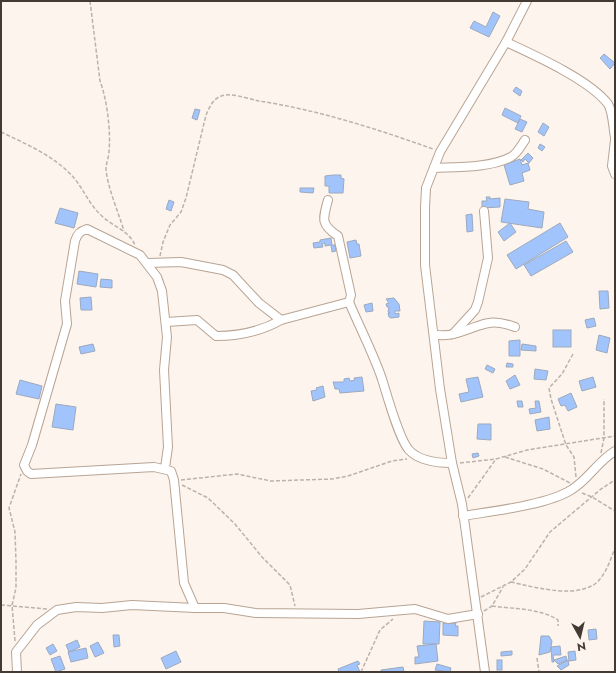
<svg xmlns="http://www.w3.org/2000/svg" width="616" height="673" font-family="Jost,sans-serif">
<rect width="100%" height="100%" fill="#fdf4ed"/>
<g fill="#a2c4fd" stroke="#9ca9bd">
<path d="M493,12L500,16L489,37L470,28L474,21L486,27Z"/>
<path d="M604,54L615,63L610,69L600,58Z"/>
<path d="M516,87L522,91L520,96L513,91Z"/>
<path d="M505,108L521,116L518,123L502,115Z"/>
<path d="M195,109L200,110L197,120L192,118Z"/>
<path d="M520,119L527,122L522,132L515,129Z"/>
<path d="M543,123L549,127L544,136L538,132Z"/>
<path d="M540,144L545,147L542,151L538,148Z"/>
<path d="M528,153L533,158L529,163L525,159L523,162L521,160Z"/>
<path d="M520,159L522,165L528,163L530,170L522,173L524,181L510,185L504,165Z"/>
<path d="M333,175H341V178L344,179L343,193H329V186H325V176Z"/>
<path d="M300,188H314L313,193L300,192Z"/>
<path d="M486,197H490V199L500,198V207L482,208V201H487Z"/>
<path d="M505,199L529,202L528,209L544,212L542,228L501,222Z"/>
<path d="M169,200L174,202L171,211L166,209Z"/>
<path d="M60,208L78,213L74,228L55,223Z"/>
<path d="M472,214L473,231L467,232L466,215Z"/>
<path d="M510,223L516,232L504,241L498,232Z"/>
<path d="M560,223L568,237L516,269L507,255Z"/>
<path d="M331,238L332,245H335L336,251L332,252L331,245L325,246V243L322,244L323,247L314,248L313,243L320,242V240Z"/>
<path d="M356,240L357,244H359L361,256L350,258L347,242Z"/>
<path d="M566,241L573,252L531,276L524,265Z"/>
<path d="M79,271L98,274L96,287L77,284Z"/>
<path d="M101,279L112,280V288L100,287Z"/>
<path d="M599,291H608L609,308L600,309Z"/>
<path d="M91,297L92,310H81L80,298Z"/>
<path d="M394,298L399,304L400,311H395V314L399,313V317L391,318L389,317L388,313H390L388,312L389,307H387L386,304L389,303L386,299Z"/>
<path d="M372,303L373,311L366,312L364,305Z"/>
<path d="M594,318L596,326L587,328L585,320Z"/>
<rect x="553" y="330" width="18" height="17"/>
<path d="M599,335L610,338L607,353L596,350Z"/>
<path d="M520,340V356H509V341Z"/>
<path d="M93,344L95,351L81,354L79,347Z"/>
<path d="M522,344L536,346V351L521,350Z"/>
<path d="M507,363L513,364V367H506Z"/>
<path d="M487,365L495,369L493,373L485,369Z"/>
<path d="M535,369L548,371L546,380L534,379Z"/>
<path d="M515,375L520,385L510,389L506,381Z"/>
<path d="M362,377L364,391L340,393L339,389H335L334,385L333,382H344V379L349,378L350,381L355,380L354,378Z"/>
<path d="M478,377L483,397L461,402L459,394L469,392L466,379Z"/>
<path d="M593,377L596,387L582,391L579,381Z"/>
<path d="M20,380L42,386L39,399L16,394Z"/>
<path d="M323,386L325,397L313,401L311,391L317,390L316,388Z"/>
<path d="M571,393L577,407L568,411L565,405L561,406L558,399Z"/>
<path d="M517,401H522L523,407H518Z"/>
<path d="M535,401H539L541,412L530,414L529,409L536,408Z"/>
<path d="M56,404L76,407L73,430L52,427Z"/>
<path d="M549,417L550,429L537,431L535,420Z"/>
<path d="M478,424H491V440L477,439Z"/>
<path d="M478,453L479,456L473,458L472,454Z"/>
<path d="M424,621L440,622L439,644H423Z"/>
<path d="M443,623H456L455,626H458V636L443,635Z"/>
<path d="M596,629L597,639L589,640L588,630Z"/>
<path d="M113,635H119L120,646L114,647Z"/>
<path d="M541,636H549L552,641L550,652L539,655Z"/>
<path d="M77,640L80,647L69,652L66,645Z"/>
<path d="M98,642L104,653L95,657L90,646Z"/>
<path d="M53,644L57,651L50,655L46,648Z"/>
<path d="M436,644L438,661L415,664V657H419L417,646Z"/>
<path d="M560,646L561,655H553L554,662H552L551,647Z"/>
<path d="M86,648L88,658L71,662L68,652Z"/>
<path d="M176,651L181,662L166,669L161,658Z"/>
<path d="M512,651V655L501,656V652Z"/>
<path d="M575,651L576,660L569,661L568,652Z"/>
<path d="M60,656L65,669L56,672L51,659Z"/>
<path d="M566,656L567,660L558,664L554,660Z"/>
<rect x="497" y="660" width="5" height="10"/>
<path d="M568,660L569,665L561,670L557,666Z"/>
<path d="M358,661L360,664L357,665L360,672H339L338,669Z"/>
<path d="M437,664L451,668L450,672L435,670Z"/>
<path d="M403,667L404,672H381V670Z"/>
</g>
<g fill="none" stroke-linecap="round" stroke-linejoin="round">
<defs>
<g id="minor">
<path d="M506,42C534,55 590,80 608,104C613,112 613,128 615,137"/>
<path d="M615,140L612,166L615,174"/>
<path d="M434,168C456,167 491,168 511,157C517,154 521,146 525,140"/>
<path d="M148,263L181,262L223,270L233,275L259,303L281,320L349,302L351,295L338,236C320,224 323,219 328,200"/>
<path d="M349,302C360,328 373,353 382,379C387,395 399,439 409,450C419,461 438,463 452,463"/>
<path d="M166,322L197,320L216,336C240,336 260,332 281,320"/>
<path d="M453,334L475,310L478,302L488,258L484,211"/>
<path d="M434,335C440,335 447,336 453,334C480,328 485,316 515,327"/>
<path d="M165,468L168,447L164,370L167,337L162,291L157,277L140,255L87,229C80,231 77,234 75,241L65,301L67,324L32,445L24,465L27,471L31,474L154,467L171,471L174,480L184,583L195,608H224L256,613L358,614L415,609L448,619L478,614"/>
<path d="M463,516C493,511 547,505 571,490C588,480 598,461 615,451"/>
<path d="M17,672L16,652L37,625L57,610L76,607L102,608L132,605L195,608"/>
<path d="M485,672L462,504L452,463L440,389L425,265V208L426,188L440,152L506,42L527,1"/>
</g>
</defs>
<use href="#minor" stroke="#b8a494" stroke-width="10"/>
<g stroke="#bab2ab" stroke-width="1.5" stroke-dasharray="4 2" stroke-linecap="butt">
<path d="M90,1L100,81C107,99 111,132 109,151C109,157 106,163 106,169C107,186 119,214 124,231"/>
<path d="M1,132C26,144 55,156 74,178C84,190 90,206 103,217C114,227 129,231 135,245"/>
<path d="M160,256L163,242L170,225L181,212L186,198L206,115C210,106 214,96 226,95C236,94 249,99 259,101C318,110 377,129 433,149"/>
<path d="M573,354L562,374L549,388L551,399L566,445L574,457L576,477"/>
<path d="M601,453L604,438V399"/>
<path d="M505,457L543,469L570,483"/>
<path d="M460,463L496,459"/>
<path d="M181,480L237,474L271,481L332,479L348,476L392,461L407,459"/>
<path d="M182,485L208,498L235,524L262,557L290,585L295,606"/>
<path d="M582,493L592,497L615,511"/>
<path d="M468,498L496,459L527,450L615,436"/>
<path d="M511,582C533,587 583,601 600,579C607,571 611,558 615,548"/>
<path d="M481,597L511,582L525,569L550,532L601,489L615,480"/>
<path d="M1,605L47,609"/>
<path d="M492,606C513,609 540,608 558,620V626"/>
<path d="M484,611L492,606L503,587"/>
<path d="M15,641L12,605L16,588V562L15,532L9,508L21,474"/>
<path d="M537,658L539,672"/>
<path d="M361,672L380,630L393,619"/>
</g>
<use href="#minor" stroke="#fff" stroke-width="8"/>
</g>
<rect width="616" height="673" fill="none" stroke="#423a33" stroke-width="4"/>
<g transform="translate(580 637) rotate(172)" stroke="#fdf4ed" stroke-width="3" paint-order="stroke">
<path d="M0-3L7 15L0 10L-7 15Z" fill="#423a33"/>
<text y="-6" font-size="11" font-weight="bold" text-anchor="middle" fill="#423a33">N</text>
</g>
</svg>
